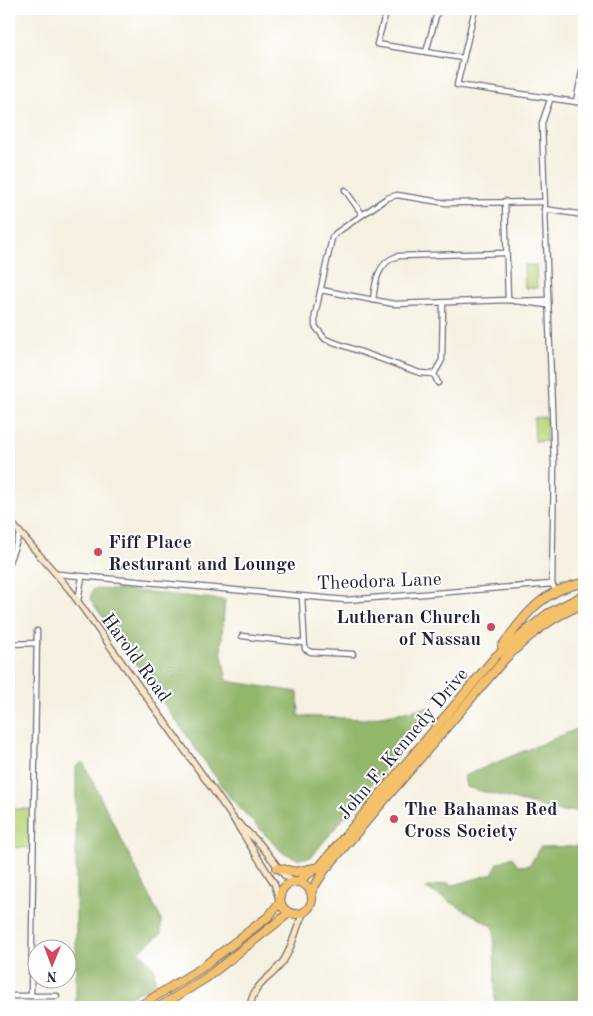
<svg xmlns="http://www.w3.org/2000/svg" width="593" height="1016" font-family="'Old Standard TT',serif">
<rect width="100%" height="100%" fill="#fff"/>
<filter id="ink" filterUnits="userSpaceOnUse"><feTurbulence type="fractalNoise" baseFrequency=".02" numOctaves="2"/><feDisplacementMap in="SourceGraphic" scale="10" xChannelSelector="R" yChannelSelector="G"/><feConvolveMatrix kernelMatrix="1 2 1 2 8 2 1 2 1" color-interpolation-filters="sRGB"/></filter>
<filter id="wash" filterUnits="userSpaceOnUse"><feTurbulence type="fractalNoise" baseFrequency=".0096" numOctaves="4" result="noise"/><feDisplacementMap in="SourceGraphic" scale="20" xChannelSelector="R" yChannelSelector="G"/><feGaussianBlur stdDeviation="1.12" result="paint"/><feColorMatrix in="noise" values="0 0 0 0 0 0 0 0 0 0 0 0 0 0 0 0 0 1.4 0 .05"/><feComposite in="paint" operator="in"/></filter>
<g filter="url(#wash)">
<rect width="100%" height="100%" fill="#f5f0e0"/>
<g fill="#b8d47b" stroke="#6d7b5b">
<path d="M524,265H536L537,288H525Z"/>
<path d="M546,417L547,441H535L534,418Z"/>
<path d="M9,809H33L32,848L9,847Z"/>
</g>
<g fill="#92b66b" stroke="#5a6c53">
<path d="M93,589L126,590L225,600L221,649L227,681L298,692L299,716L364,719L431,707L378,777L311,857L298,859L282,852L232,800L90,599Z"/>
<path d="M584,726V810L562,812L466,787L464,776Z"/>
<path d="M83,762L161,919V934L139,951L154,968L156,985L105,1007H76V767Z"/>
<path d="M584,846V1005L495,1007L494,927L426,888L446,883L454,885L492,874L498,863L512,857L519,866L530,865L540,847Z"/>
</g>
</g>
<g filter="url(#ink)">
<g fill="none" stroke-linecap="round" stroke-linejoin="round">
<defs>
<g id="street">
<path d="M387,9L377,44L463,58"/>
<path d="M475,9L457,85L584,103"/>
<path d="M426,52L438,9"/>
<path d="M551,97L542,123L554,465L552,584L556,591"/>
<path d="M576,102L584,62"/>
<path d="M345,190L362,214"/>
<path d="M505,201L508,300"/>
<path d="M544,209L584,215"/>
<path d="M321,290L394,304L508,300L547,305"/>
<path d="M373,300C375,281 378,262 398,256L505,253"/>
<path d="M515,301L547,300"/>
<path d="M443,303L442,360L434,374L420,373L325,339L315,326V315L332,238L336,233L387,198L397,195L446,203L544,202"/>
<path d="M434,374L438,383"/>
<path d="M9,562L20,533"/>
<path d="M58,574L346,600L552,584"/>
<path d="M302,597L305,649L311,652L353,654"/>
<path d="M78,601L82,577"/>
<path d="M242,636L304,643"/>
<path d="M9,644L37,643"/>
<path d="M9,996H57"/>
<path d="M31,996L37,631"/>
</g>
<g id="secondary">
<path d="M9,520L69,589L169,728L233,818L274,883L279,899"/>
<path d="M238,823L260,844L285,876L294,882"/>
<path d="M250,1007C253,984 269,980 282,963C293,948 295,929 304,912"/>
</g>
<g id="highway">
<path d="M502,646C525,615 543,589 584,583"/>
<path d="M277,868L296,872L314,868"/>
<circle cx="296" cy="898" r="16"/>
<path d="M297,882L320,866L496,656L547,614L584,595"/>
<path d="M311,892L324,871L504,660C528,636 552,616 584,604"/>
<path d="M138,1007L200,969L269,916L280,902"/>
<path d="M159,1007L206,978L289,913"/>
</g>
</defs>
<use href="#street" stroke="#6c6a75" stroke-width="7"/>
<use href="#secondary" stroke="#6c6a75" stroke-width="8"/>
<use href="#highway" stroke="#6c6a75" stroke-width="10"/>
<use href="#street" stroke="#fff" stroke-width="4.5"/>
<use href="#secondary" stroke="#fbe6c3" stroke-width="5.5"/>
<use href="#highway" stroke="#f4c16a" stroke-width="8"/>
</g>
</g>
<g fill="#d1495b" stroke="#fff" stroke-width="2">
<circle cx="98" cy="552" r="5"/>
<circle cx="491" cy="627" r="5"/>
<circle cx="394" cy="819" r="5"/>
</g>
<g text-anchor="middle" stroke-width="4" stroke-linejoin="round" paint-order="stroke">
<g font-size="19" font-weight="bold" fill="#22223b" stroke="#fff" text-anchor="start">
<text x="108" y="548">Fiff Place<tspan x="108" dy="22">Resturant and Lounge</tspan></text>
<text x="481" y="623" text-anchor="end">Lutheran Church<tspan x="481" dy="22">of Nassau</tspan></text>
<text x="404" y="815">The Bahamas Red<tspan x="404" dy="22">Cross Society</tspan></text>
</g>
<g font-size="19" fill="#22223b" stroke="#fff">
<text transform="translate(379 580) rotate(-2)" y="7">Theodora Lane</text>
<text transform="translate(137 657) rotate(54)" y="7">Harold Road</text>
<text transform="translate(402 743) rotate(-50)" y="7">John F. Kennedy Drive</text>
</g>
</g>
<rect width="593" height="1016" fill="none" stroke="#fff" stroke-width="30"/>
<g transform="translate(52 964) rotate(181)"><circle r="24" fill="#ffffff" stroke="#a7a7b1"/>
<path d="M0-4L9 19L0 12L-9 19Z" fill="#d1495b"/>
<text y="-8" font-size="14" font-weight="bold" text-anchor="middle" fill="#22223b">N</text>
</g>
</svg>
